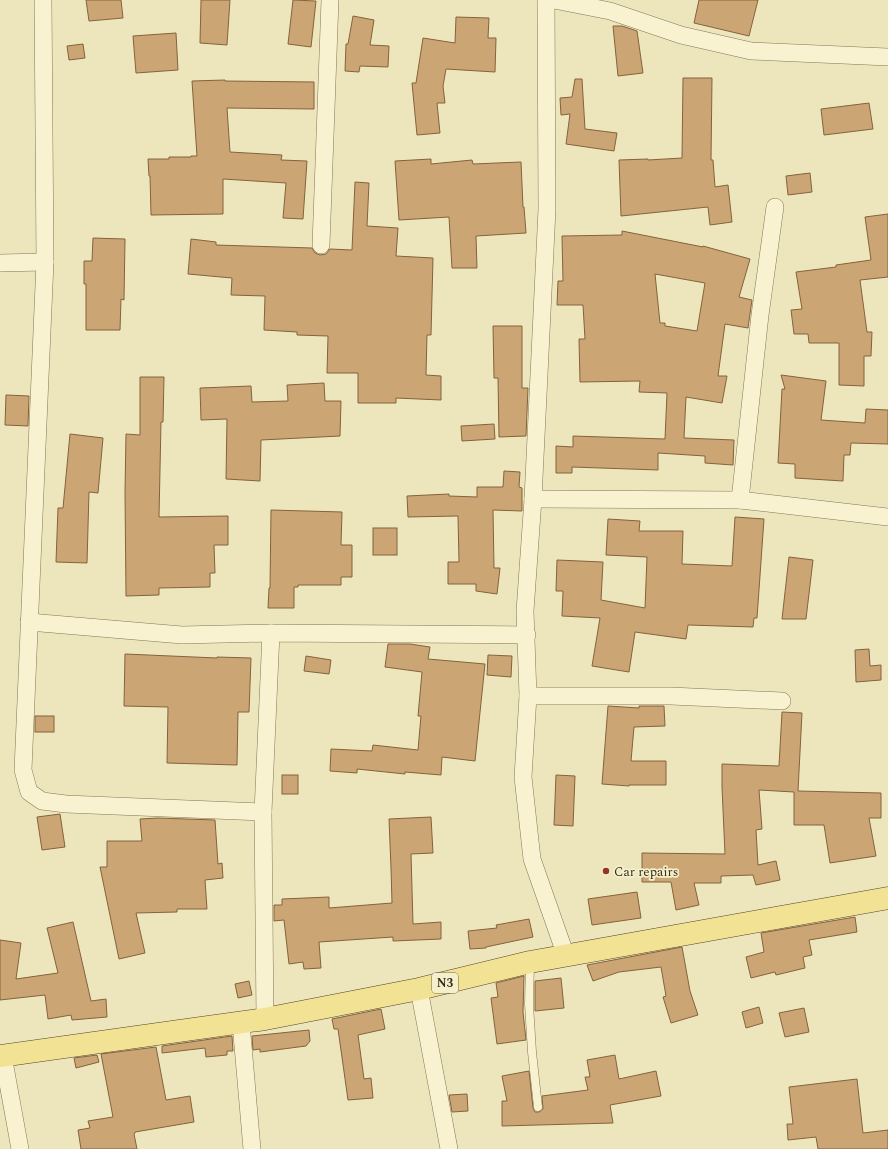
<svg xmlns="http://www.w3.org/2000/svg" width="888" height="1149" font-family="Spectral,serif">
<rect width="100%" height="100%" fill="#ede6bd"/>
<g fill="#cba573" stroke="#84633c" fill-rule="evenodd">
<path d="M86,0H121L123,18L89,21Z"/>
<path d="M201,0H230L227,45L200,43Z"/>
<path d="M293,0L316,1L311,47L288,44Z"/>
<path d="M699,0H758L749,36L694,23Z"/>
<path d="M353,16L374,20L370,45L389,46L388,67L360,66L359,72L345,71L346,44H348Z"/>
<path d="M456,17L489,18L488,38H496L495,72L446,69L443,86L445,103H437L440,133L417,135L412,83H416L423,38L455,43Z"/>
<path d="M613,26H622L637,31L643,73L618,76Z"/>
<path d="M176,33L178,70L136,73L133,36Z"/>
<path d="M83,44L85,58L69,60L67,46Z"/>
<path d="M683,78H712L711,160H713L715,187L728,185L732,222L710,225L708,207L621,216L619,160L648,159V160L682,158Z"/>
<path d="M575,79H582L585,129L617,133L614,151L566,144L570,114L561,115L560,98L572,97Z"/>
<path d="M225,80V81L314,82V109L227,108L230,152L282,155L281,160L307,161L303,219L283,218L286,183L223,179V214L151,215L150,176H149L148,159H169V157H191V156H197L192,81Z"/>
<path d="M869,103L873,129L824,135L821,109Z"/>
<path d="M431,159V164L472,160L473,164L521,162L523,207H524L526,233L476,236L477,268H452L449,217L399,220L395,161Z"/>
<path d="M810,173L812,192L788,195L786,176Z"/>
<path d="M355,182L369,183L367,226L398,228L396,256L433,258L431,335H427L426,375L441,376V400L396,398V403H358V373H327L328,336L297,335V332L264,330L265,296L231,295L232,278L188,274L191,239L216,242V245L312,248L315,253L320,255L326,254L330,249L352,250Z"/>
<path d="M888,214V277L860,280L867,332H872L871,356H864V386L839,385V343H809L808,334H794L791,310L802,309L796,272L836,267V265L871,260L865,217Z"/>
<path d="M622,231L703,247V246L750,259L739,297L752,300L748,328L725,324L718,376H727L722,403L686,397L684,438L734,440L733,465L705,463V456L658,453V470L572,467V473H556V446L573,447V436L665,439L667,393L639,392L640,381L580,382L579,339H585L583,305H557L558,281H563L562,236L622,235ZM655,274L705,283L697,331L665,326V323H660Z"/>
<path d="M93,238L125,239L124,300L121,299L120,330H86V284H84V261H92Z"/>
<path d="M493,326H522V388H528L526,436L499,437L498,378H494Z"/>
<path d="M781,375L826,381L821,420L865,423L866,409L888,410V444L851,443L850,455H844L843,481L795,478V464L778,463L782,389H785Z"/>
<path d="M140,377H164L163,422H161L159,517L228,516V545H214L215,573H210V587L159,588V595L126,596L125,492L126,434L140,435Z"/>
<path d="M324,383L325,401H341L340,436L261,440L260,481L226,479L227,419L201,420L200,388L251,386L252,402L288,401L287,385Z"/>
<path d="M6,395L29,396L28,426L5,425Z"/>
<path d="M494,424L495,439L462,441L461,426Z"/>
<path d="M70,434L103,438L98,493L89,492L87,563L56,562L58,508H63Z"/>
<path d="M504,471L520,472L519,487L522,488V511L493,510L494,568H500L497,594L476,591V584H448V562H459L458,516L408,517L407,496L449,494V496L477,497V487H503Z"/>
<path d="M271,510L342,512L341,545H352V577H341V585H298V587H294V608H268L269,588H270Z"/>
<path d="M735,517L764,519L757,618H754L753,627L688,625L686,639L635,632L629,672L592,666L600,618L562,616L563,591H556L557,560L603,562L601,600L645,608L647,557L606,555L608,519L640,521L639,531H683L682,564L732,566Z"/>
<rect x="373" y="528" width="24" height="27"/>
<path d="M789,557L813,560L806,619H782Z"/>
<path d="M388,644H410L430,647L428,659L485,664L475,761L442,757L441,775L405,772V774L357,769V773L330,771L331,749L372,751L373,745L418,750L421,716H418L422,672L385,667Z"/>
<path d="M869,649L870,666L881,665V680L856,682L855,650Z"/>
<path d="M125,654L217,658V657L251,658L249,712H238L237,765L167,763L168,707L124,706Z"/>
<path d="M488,655L512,656L511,677L487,675Z"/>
<path d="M306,656L331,660L329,674L304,671Z"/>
<path d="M608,706L639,708V706H664L665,726L634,727L631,761H666V785H629V786L602,784Z"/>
<path d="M782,712L802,713L798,791L881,793V818H869L876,856L830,863L824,825H794V792L759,790L762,829L756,830L758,865L776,861L780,880L756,885L753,875L721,876V883H694L699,905L676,910L671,882H642V853L725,854L722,787V764L779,766Z"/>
<rect x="35" y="716" width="19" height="16"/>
<rect x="282" y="775" width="16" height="19"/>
<path d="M556,775L575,776L573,826L554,825Z"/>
<path d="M60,814L65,847L42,850L37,817Z"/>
<path d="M431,817L433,853L411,854L413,924L441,922V939L393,941V937L319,942L321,968L304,969L303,962L289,964L284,920L274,921V905H282V899L329,897V908L392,903L391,868L389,819Z"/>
<path d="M158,818L215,820L218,864L222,863L223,878L205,880L207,909H177V912L136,913L145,953L119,959L100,867H107V841H142L140,819Z"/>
<path d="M637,892L641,918L592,925L588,899Z"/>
<path d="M855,917L857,932L809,940L812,955L803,957L805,968L776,975L775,972L751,978L746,957L764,952L761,933Z"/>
<path d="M529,919L533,937L486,947V948L470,949L468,931L497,928L496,925Z"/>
<path d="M73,922L91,1001L106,999L107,1017L72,1020L71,1015L48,1019L45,995L0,1000V940L21,943L16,979L58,973L47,928Z"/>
<path d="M682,947L690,991L698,1015L671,1023L663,997L666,996L661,967L619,972L593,981L587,965Z"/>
<path d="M524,976L523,1012L526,1040L497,1044L491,998L498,997L496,983Z"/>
<path d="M561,978L564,1008L535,1011V981Z"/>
<path d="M249,981L252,995L238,998L235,984Z"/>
<path d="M759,1007L763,1023L746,1028L742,1012Z"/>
<path d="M804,1008L809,1032L785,1037L779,1013Z"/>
<path d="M381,1009L385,1029L358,1035L364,1079L371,1078L373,1098L348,1100L338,1029H334L332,1019Z"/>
<path d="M309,1030L310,1041L306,1046L260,1052V1049L253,1050L252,1036Z"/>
<path d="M232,1036L233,1051H227V1055L206,1057L205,1048L162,1053V1046Z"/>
<path d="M156,1047L166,1100L190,1096L194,1122L135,1132V1133L134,1134L137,1149H81L78,1130L90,1128L88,1121L113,1117L101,1054Z"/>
<path d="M97,1055L99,1062L76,1068L74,1058Z"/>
<path d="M615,1055L619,1079L656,1071L661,1096L610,1105L613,1123L502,1126V1101H507L502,1076L529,1071L533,1108L535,1112H539L543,1109L542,1096L588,1090L585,1077H590L587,1060Z"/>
<path d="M857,1079L863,1133L888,1130V1149H818L816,1137L788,1140L787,1124H793L789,1087Z"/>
<path d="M467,1094L468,1111L452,1112L449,1095Z"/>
</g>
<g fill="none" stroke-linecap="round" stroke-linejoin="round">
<defs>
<path id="lane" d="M530,962L529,1004L532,1052L538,1107"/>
<g id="street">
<path d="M43,0L45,262L23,770L29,792L42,801L66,804L263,812"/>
<path d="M546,0L547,209L533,499L525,611L528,696L523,777L532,859L566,956"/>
<path d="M554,0L610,11L681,35L751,51L888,57"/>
<path d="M321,245L330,0"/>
<path d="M0,263L45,262"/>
<path d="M533,499L740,500L888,517"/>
<path d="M740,500L760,315L775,207"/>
<path d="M29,622L182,635L271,633L527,635"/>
<path d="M528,696H671L782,701"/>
<path d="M419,989L449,1149"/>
<path d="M265,1019L263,812L271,633"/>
<path d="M241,1023L252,1149"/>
<path d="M3,1056L20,1149"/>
</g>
<path id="primary" d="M0,1056L265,1019L419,989L530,962L888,898"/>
</defs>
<use href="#lane" stroke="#857656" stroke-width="9"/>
<use href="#street" stroke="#857656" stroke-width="18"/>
<use href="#primary" stroke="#52432b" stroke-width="23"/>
<use href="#lane" stroke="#f8f2d0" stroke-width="8"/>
<use href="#street" stroke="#f8f2d0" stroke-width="17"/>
<use href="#primary" stroke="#f2e293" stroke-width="22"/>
</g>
<circle fill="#933627" stroke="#f5efcc" stroke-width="1.5" cx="606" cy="871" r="4"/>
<g text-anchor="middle" stroke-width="3.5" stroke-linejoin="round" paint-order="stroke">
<rect fill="#f5efcc" stroke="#6e6650" stroke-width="1" x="432" y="973" width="26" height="20" rx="3"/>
<g font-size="12" font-weight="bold" fill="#342b1b">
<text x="445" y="987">N3</text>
</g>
<g font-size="13" fill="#342b1b" stroke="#f5efcc" text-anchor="start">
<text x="614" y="876">Car repairs</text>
</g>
</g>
</svg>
